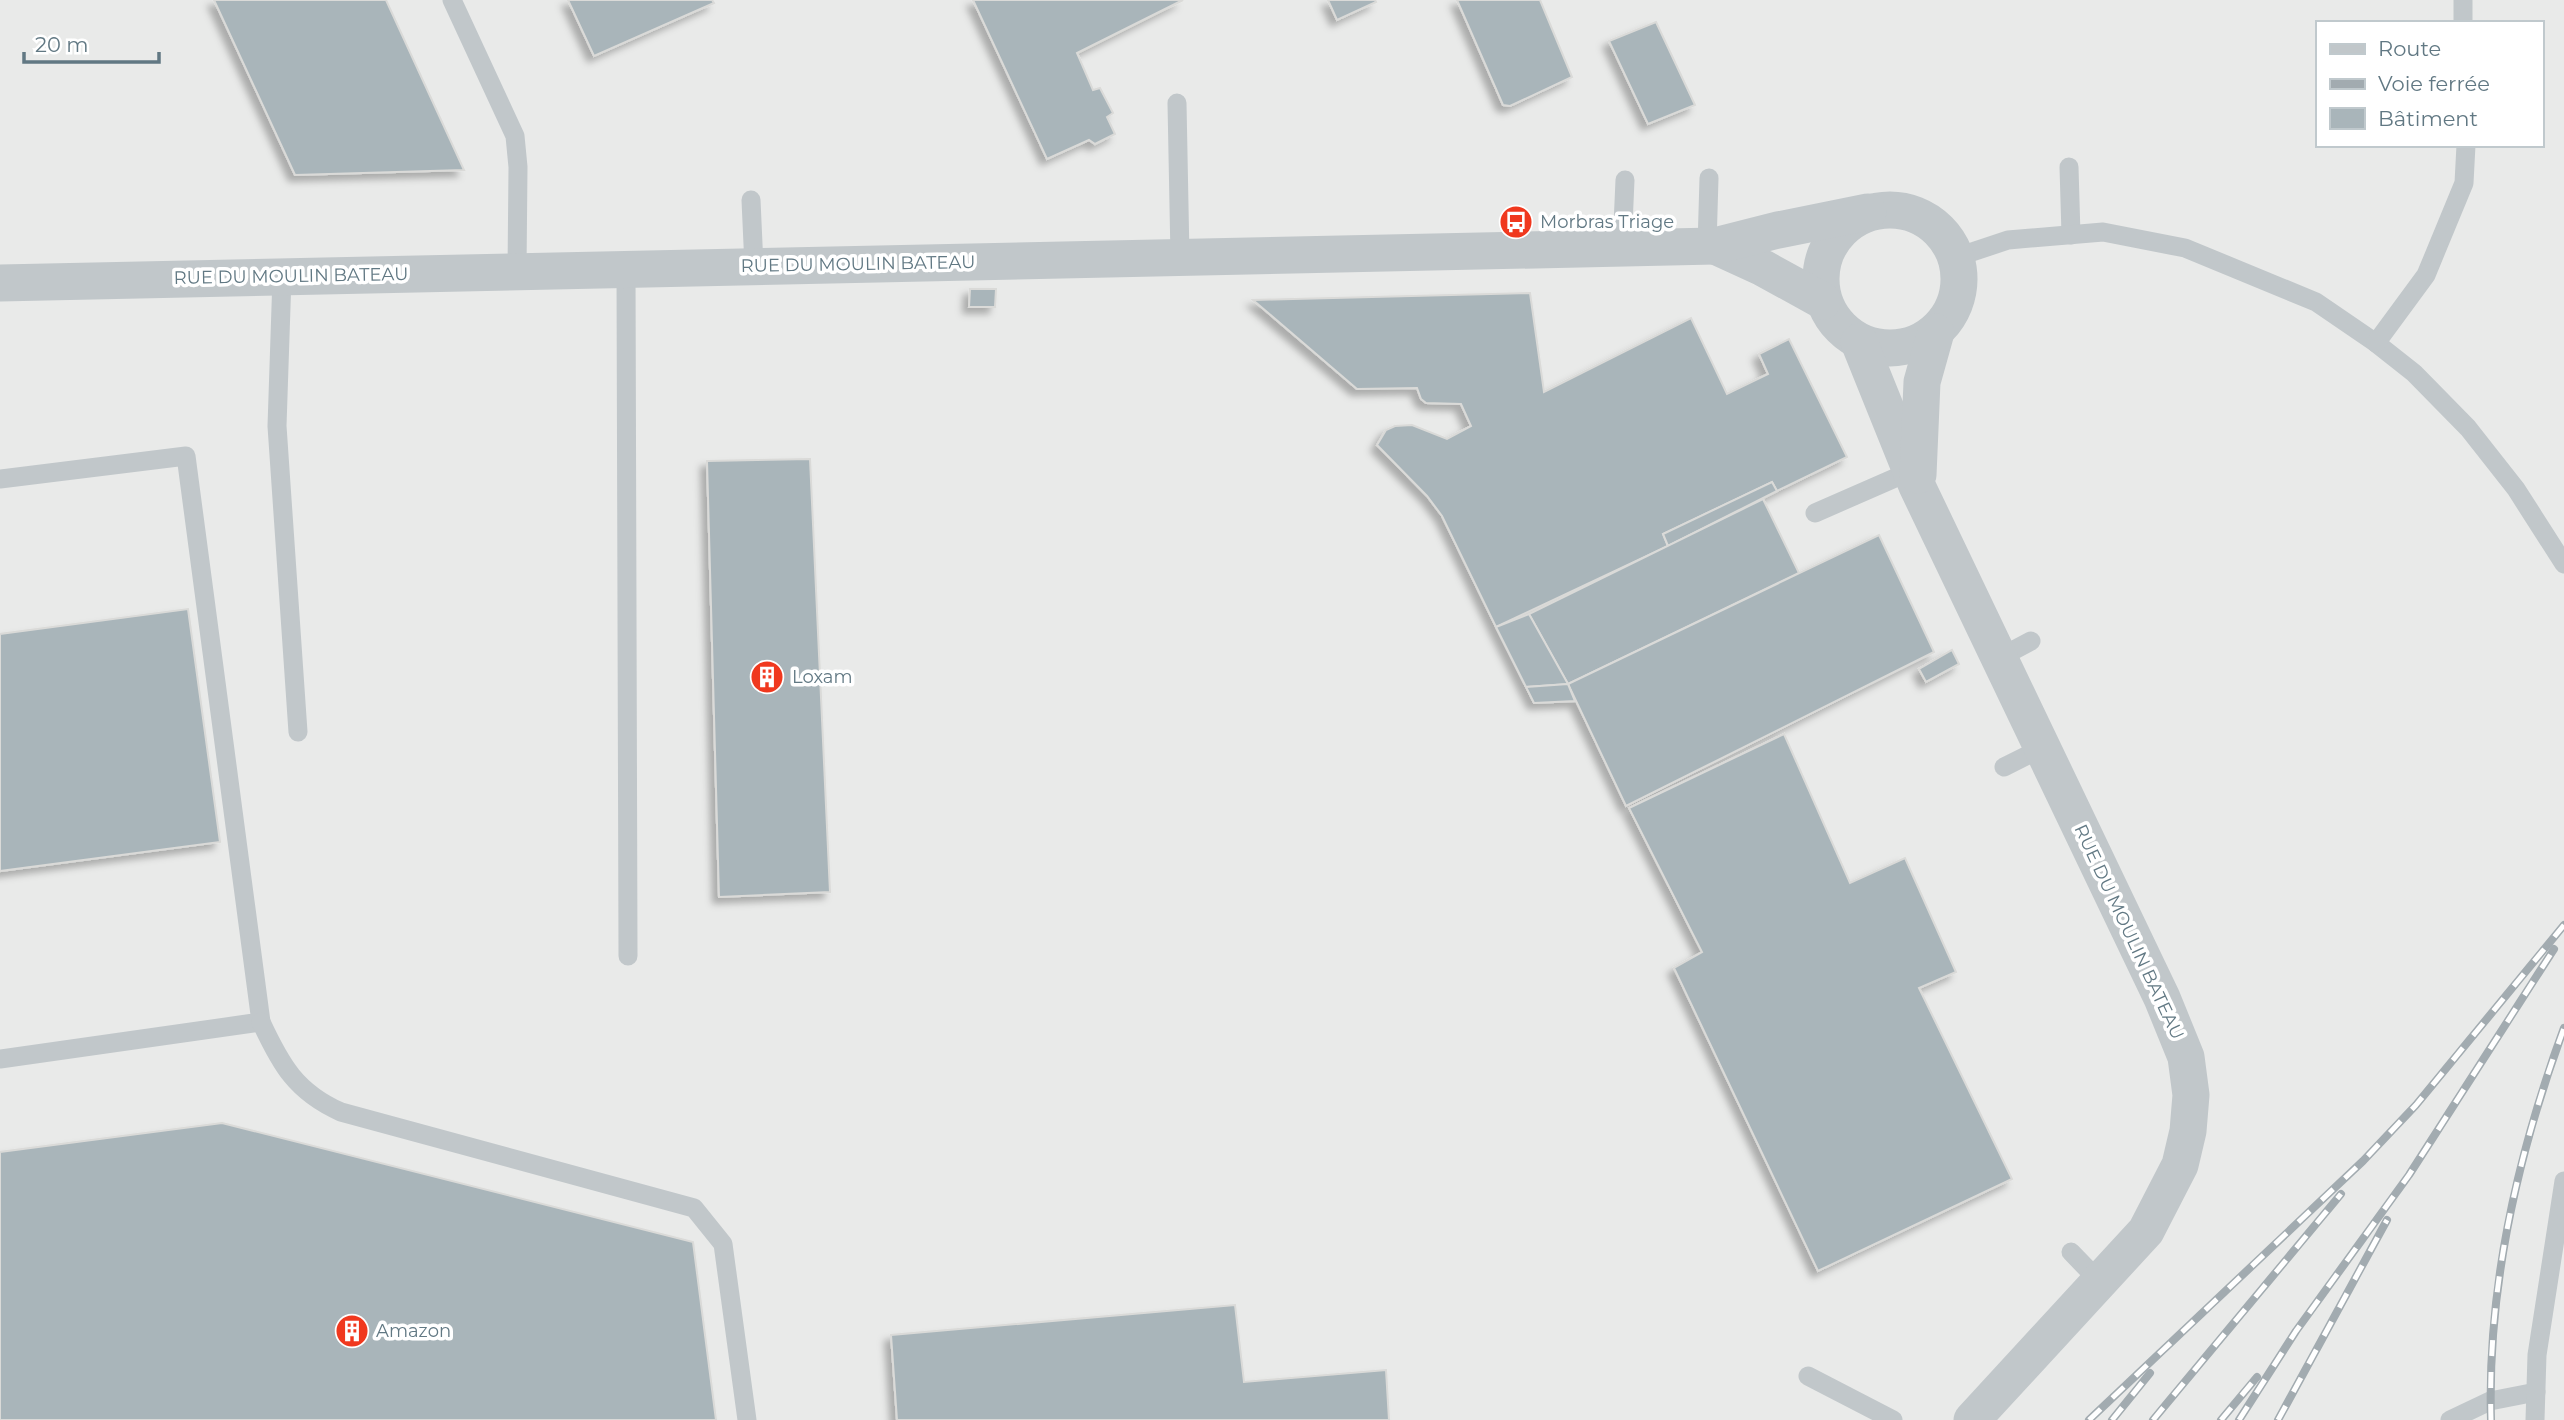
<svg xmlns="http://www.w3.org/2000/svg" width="2564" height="1420" font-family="Montserrat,sans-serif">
<defs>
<filter id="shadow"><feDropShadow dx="-6" dy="6" stdDeviation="3.5" flood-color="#0004"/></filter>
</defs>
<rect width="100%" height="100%" fill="#f8f8f5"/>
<path fill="#e9eae9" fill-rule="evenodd" d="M0,0H2564V1420H0ZM2317,23H2541V145H2317Z"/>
<g fill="#a9b5ba" stroke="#dadad8" stroke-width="2" filter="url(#shadow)">
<path d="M214,0H386L464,170L295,175Z"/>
<path d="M568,0H712L714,3L594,56Z"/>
<path d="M973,0H1183L1077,53L1093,90L1100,88L1113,113L1107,117L1115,134L1095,144L1089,140L1047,159Z"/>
<path d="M1328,0H1375L1376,2L1337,20Z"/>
<path d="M1457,0H1540L1572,77L1510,106L1503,105Z"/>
<path d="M1656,22L1695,105L1648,124L1609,41Z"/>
<path d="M970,289H996L995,307H969Z"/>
<path d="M1530,293L1544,392L1691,318L1727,394L1768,374L1759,354L1789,339L1847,457L1777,491L1772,482L1663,534L1668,546L1496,627L1442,516L1427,496L1377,445L1386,430L1395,426L1412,425L1447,439L1471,426L1461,404L1426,403L1421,399L1417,388L1357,389L1253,300Z"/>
<path d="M810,459L830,892L719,897L707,461Z"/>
<path d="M1772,482L1777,491L1668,546L1663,534Z"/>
<path d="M1763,499L1799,573L1568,684L1529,614Z"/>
<path d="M1879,535L1934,652L1626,806L1568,684Z"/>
<path d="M188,609L220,842L0,871V634Z"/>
<path d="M1529,614L1568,684L1526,687L1496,627Z"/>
<path d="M1952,650L1959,664L1926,682L1919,669Z"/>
<path d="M1568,684L1575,701L1534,703L1526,687Z"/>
<path d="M1784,734L1850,883L1905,858L1956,972L1919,988L2012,1179L1818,1271L1674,968L1702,952L1629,808Z"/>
<path d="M222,1123L693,1242L716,1420H0V1152Z"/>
<path d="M1235,1305L1244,1382L1386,1370L1389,1420H897L891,1335Z"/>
</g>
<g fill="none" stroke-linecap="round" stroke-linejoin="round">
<g stroke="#c1c7ca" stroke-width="19">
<path d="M452,0L515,136L518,167L517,271"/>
<path d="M2463,0V23"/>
<path d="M1177,103L1180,257"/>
<path d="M2069,167L2071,235"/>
<path d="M751,200L754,266"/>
<path d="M1707,246L1709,178"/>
<path d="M1622,248L1625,180"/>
<path d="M1957,257L2008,240L2103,232L2185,248L2316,302L2376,343L2414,373L2468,428L2516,489L2564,564"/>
<path d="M626,269L628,956"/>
<path d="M282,277L277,426L298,732"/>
<path d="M2376,343L2426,275L2464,183L2466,145"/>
<path d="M0,479L186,456L261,1022L0,1059"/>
<path d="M1815,513L1911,471"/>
<path d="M1999,658L2031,641"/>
<path d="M2004,767L2042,748"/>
<path d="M261,1022C281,1065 296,1092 341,1112L694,1208L723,1244L747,1420"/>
<path d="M2071,1252L2099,1281"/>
<path d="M1808,1376L1893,1420"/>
<path d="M2450,1420L2490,1401L2536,1392"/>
<path d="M2535,1420L2537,1355L2564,1181"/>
</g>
<g stroke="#c1c7ca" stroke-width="37">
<circle cx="1890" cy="279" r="69"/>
<path d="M1715,246L1763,268L1823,301"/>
<path d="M0,283L1715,246L1778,230L1868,212"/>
<path d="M1859,342L1917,486L2162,998L2186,1057L2191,1095L2188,1131L2180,1165L2146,1231L1972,1420"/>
<path d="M1918,475L1922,382L1936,332"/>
</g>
<defs>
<g id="rail">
<path d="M2089,1420L2363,1161L2416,1105L2564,925"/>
<path d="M2112,1420L2150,1373"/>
<path d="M2153,1420L2341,1194"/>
<path d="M2221,1420L2257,1377"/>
<path d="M2239,1420L2296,1331L2409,1175L2554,949"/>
<path d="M2278,1420L2387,1220"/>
<path d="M2491,1420C2487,1286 2518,1153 2564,1028"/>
</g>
</defs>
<use href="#rail" stroke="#a2abb0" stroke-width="8"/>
<use href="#rail" stroke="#fff" stroke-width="5" stroke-dasharray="16" stroke-linecap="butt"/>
</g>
<defs>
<symbol id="bus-disc" viewBox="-11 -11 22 22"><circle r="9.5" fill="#f0381e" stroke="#fff"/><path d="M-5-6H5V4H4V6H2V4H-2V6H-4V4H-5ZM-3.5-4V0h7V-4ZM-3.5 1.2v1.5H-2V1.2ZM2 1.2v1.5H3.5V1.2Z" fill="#fff"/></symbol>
<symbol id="building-disc" viewBox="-11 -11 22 22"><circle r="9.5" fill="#f0381e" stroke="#fff"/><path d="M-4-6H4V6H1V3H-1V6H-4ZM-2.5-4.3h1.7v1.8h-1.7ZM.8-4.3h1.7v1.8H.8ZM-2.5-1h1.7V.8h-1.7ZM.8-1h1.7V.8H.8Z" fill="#fff"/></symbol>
</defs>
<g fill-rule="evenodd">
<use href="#bus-disc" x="1497" y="203" width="38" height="38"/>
<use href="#building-disc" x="748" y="658" width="38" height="38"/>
<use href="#building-disc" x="333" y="1312" width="38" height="38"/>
</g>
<g text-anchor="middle" stroke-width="7" stroke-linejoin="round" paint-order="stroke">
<g font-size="18" fill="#617883" stroke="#fff" text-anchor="start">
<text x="1540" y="228">Morbras Triage</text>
<text x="792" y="683">Loxam</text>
<text x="376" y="1337">Amazon</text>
</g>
<g font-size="18" fill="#617883" stroke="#fff">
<text transform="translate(858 264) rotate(-1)" y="6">RUE DU MOULIN BATEAU</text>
<text transform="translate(291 276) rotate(-1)" y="6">RUE DU MOULIN BATEAU</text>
<text transform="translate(2129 932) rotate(65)" y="6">RUE DU MOULIN BATEAU</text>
</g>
</g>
<rect x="2316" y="21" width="228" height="126" fill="#ffffff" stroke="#c0c9cd" stroke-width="2"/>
<rect x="2330" y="44" width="35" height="10" fill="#c1c7ca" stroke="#c0c9cd" stroke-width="2"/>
<text x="2378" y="56" font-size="21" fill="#617883">Route</text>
<rect x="2330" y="79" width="35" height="10" fill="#a2abb0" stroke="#c0c9cd" stroke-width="2"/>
<text x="2378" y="91" font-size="21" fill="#617883">Voie ferrée</text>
<rect x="2330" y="108" width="35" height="21" fill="#a9b5ba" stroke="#c0c9cd" stroke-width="2"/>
<text x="2378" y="126" font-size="21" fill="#617883">Bâtiment</text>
<path d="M24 52v10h135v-10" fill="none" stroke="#617883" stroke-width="3.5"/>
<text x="35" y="52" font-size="21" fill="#617883" stroke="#ffffff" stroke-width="5" paint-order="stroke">20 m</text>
</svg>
